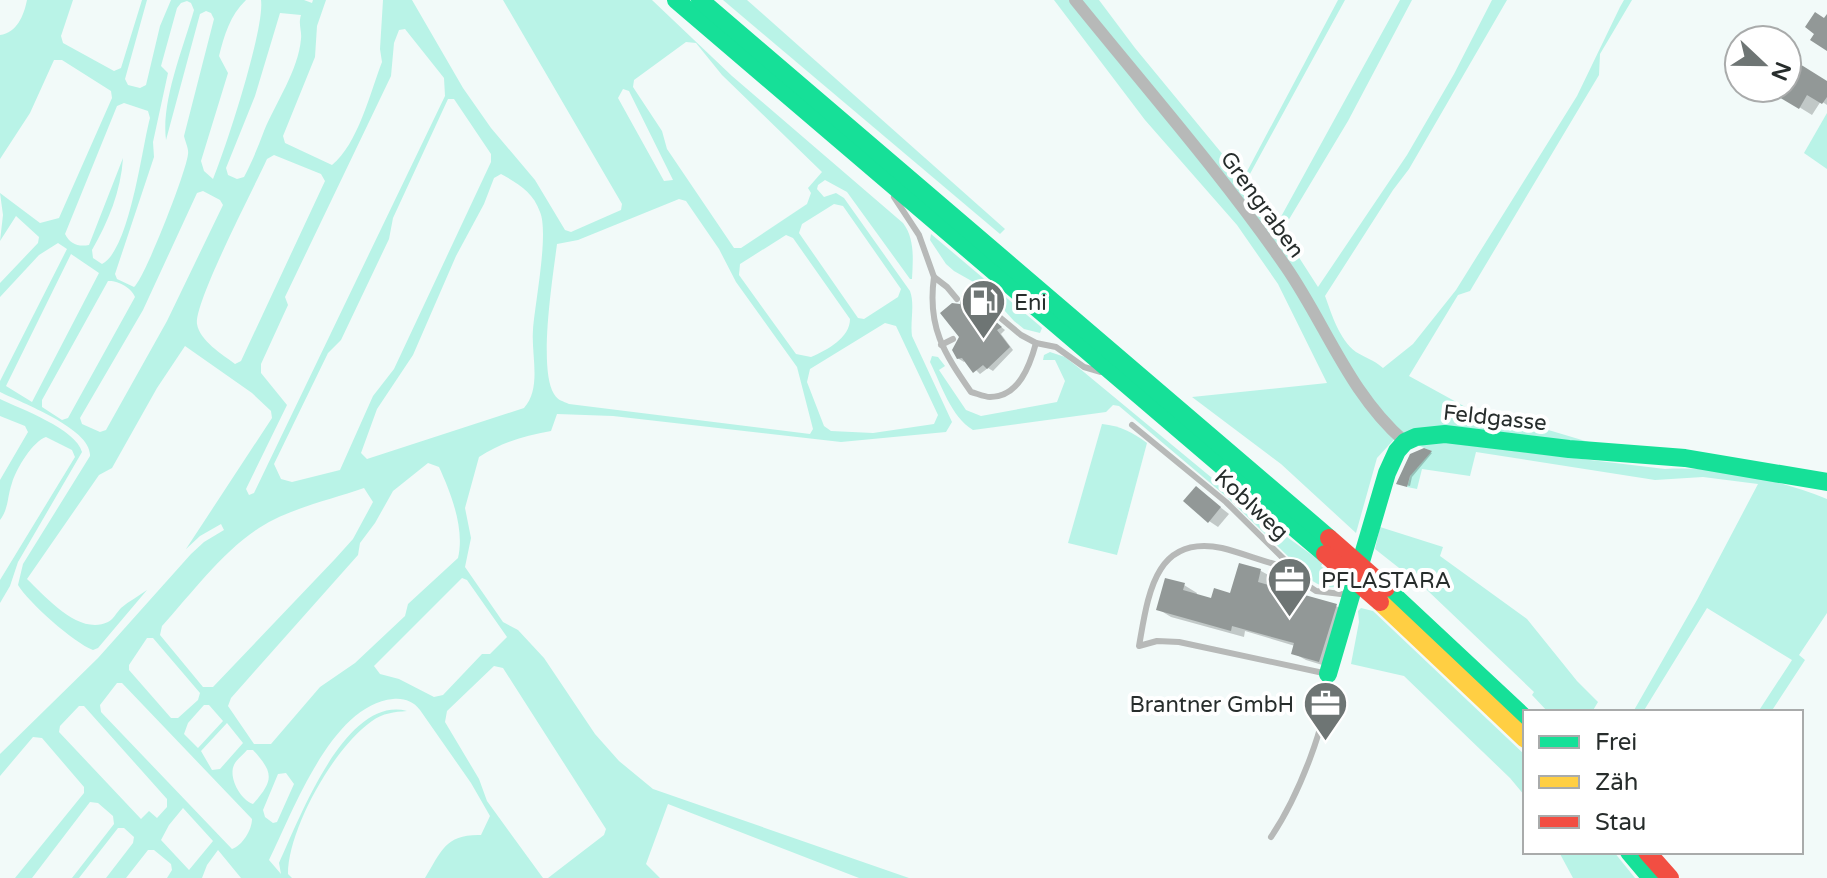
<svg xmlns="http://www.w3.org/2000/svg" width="1827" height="878" font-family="'Varela Round',sans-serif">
<rect width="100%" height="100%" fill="#f2faf9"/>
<g fill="#b9f3e7" fill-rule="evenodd">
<path d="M27,0H73L61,36L63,43L114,71L121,68L142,0H147L125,79L128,85L140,88L146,85L160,26L171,0H246C230,15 224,36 219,56L228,73L201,161L204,171L213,179C226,148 265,28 261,0H304L312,3L313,0H326L317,26L315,57L283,136L285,143L332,165C358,144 370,93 382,62L380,49L383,0H412L463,88L491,128L535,180L565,230L571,232L621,210L622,204L503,0H652L732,76L903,223C915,239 913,259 912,279H910L847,192L825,180L818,185L817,189L824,197L836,193L844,198L910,291C915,304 910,322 912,336L952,422L946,432L841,442L613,416L557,414L551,431C524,436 502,442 479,457L465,508L471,538L465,567L503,622L518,630L544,658L595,734L619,761L653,789L909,878H859L668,804L646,864L660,878H548L604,835L606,829L503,668L494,666L447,711L445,722L479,779L487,801L543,878H425C442,850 446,834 481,835L490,816L471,783L420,710C413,701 404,698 393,699C331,705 293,812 269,860L281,874L279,863C299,820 345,695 407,711C394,712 383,713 372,721C334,747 288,829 288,874L292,878H241L218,850L207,865L202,878H167L172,870L171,864L154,850H148L126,878H106L133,843L134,837L124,828H118L79,878H72L114,824L113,816L98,803L90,802L32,878H15L84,793V787L42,738L33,737L0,776V754L98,658L191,554L204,542L224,530L221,524L200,536L186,549L272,418L271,411L252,393L185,346L157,388L112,468L99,475L27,579C46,597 79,636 108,622C114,619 116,613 121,608C129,601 139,596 147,590L98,648L93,650C74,643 28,602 18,585L23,564L90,456C92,429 22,403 0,392V381L67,249L58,243L39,255L0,297V283L38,243L39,237L16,216L0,241L3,215L0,193L40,223L59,218L112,98L111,91L62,60H54L30,113L0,159V35C17,33 24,15 27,0ZM187,1L191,3L194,10C183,49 161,101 166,140L200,14L206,11L211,13L214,19L184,136C185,141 189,149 188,154C187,170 144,280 134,287L117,279L115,274L154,157L153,142L168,73L161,66L177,8L181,3ZM280,13L301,15C298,25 302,30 301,39C298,71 276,102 264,131C258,147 252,162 244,177L237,179L228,175L226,168L255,96ZM405,29L444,78L445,96L254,493L249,495L246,489L287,405L261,373V364L288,305L285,297L391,76L394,43L399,30ZM686,42L696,43L722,75L822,172L808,188L811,193L807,204L741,248H734L667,149L662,131L633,87L634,80ZM623,89L629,91L673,180L664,181L618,98ZM448,99H454L491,154V162L394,369L373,396L340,470L292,482L281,479L274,464L328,353L341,340L389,239L393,218ZM124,103L148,111L150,118C142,147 130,250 102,264L93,258L92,250C108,222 121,191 123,158L89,245C78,247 70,244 65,234L117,106ZM274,155L321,174L325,181L241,361L235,364C222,354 200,341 197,324C194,302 255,186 267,159ZM501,174C519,184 533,192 540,212C549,233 535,303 533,330C531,355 542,388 524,408L367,459L361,453L377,409L413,355L456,256L484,204L494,178ZM203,191L220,200L223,205L167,321L106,430L100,432L82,424L80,418L143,310L197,193ZM679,199L686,201L719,249L736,282L797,367L813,429L810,434L569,404C563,401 558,401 554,394C538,368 553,276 557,244L578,240ZM834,204L843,206L901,289L898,297L864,319L858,318L799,233L802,224ZM786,235L793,238L850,319C850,338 827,350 811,357L796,354L739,275L740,264ZM71,254L99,273L32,402L6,386ZM108,281C117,280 132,288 135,297L68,418L62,420L42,407V400ZM885,323L896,326L938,415L934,424L873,433L831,431L824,426L807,382L810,369ZM428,463L439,467C451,493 465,529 458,558L408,604L405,616L355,663L320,687L271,744H254L228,706L231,698L358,555L360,543L375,523L393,491ZM364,488L373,502L353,539L335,559L213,687H203L160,635L162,626C192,593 222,552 259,528C290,508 330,500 364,488ZM462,578L467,580L507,637L490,654H482L443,695L434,697L399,679L380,674L374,666ZM147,638H153L200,693L198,700L178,718H171L129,670V665ZM117,683H122L252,819C252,830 242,846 232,849L101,712L100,705ZM204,705H209L223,721L198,748L184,734L188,723ZM79,706H84L167,799V807L157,818L149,811L141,819L59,732L60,726ZM227,723L243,743L220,769L212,770L201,751ZM247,750H253C274,773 274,780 253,804C241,800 228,778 234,765C236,760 243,755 247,750ZM286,773L294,784L277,822L273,823L265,817L263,810L278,774ZM183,808L213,841L189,870L161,840L169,825Z"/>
<path d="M723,0H747L1005,229L1000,234Z"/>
<path d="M1054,0H1099L1135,48L1243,179L1338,0H1345L1245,183L1277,224L1400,0H1412L1348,121L1282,231L1318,287L1407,155L1454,74L1492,0H1507L1409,169L1393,190L1325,296C1332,315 1339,339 1356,352C1364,357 1374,360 1383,368L1413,344L1456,290L1577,96L1620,7L1624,0H1632L1600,54L1599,75L1470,291L1458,295L1409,376L1480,415L1535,426L1592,443L1399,434L1377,458L1356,533L1281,464L1192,397L1327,383L1278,284L1237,225L1145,120Z"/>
<path d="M1827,113V169L1804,153Z"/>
<path d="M931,234L1040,326L1042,328L1040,333L1024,329L1014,321L984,288L954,271L946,264L930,240Z"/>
<path d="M1050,352L1065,357L1079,368L1258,516L1323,563L1321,566L1343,585C1323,592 1309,581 1298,566L1228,498L1119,406L1113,405L1106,412L973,430C951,417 941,384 930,362L932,356L938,357L945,366L939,370L966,410L981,416L1057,402L1065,381L1055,360H1043L1044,355Z"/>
<path d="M0,399C21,409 76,429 82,452L18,562L10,586L0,603V580L75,457L72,450L46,437C33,441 16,469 12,483C7,497 9,508 0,520V480L28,432L25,426L0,416Z"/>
<path d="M1102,424C1121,426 1132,432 1147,443L1117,555L1068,543Z"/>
<path d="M1434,441L1665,469C1720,466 1776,479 1827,499V613L1799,655L1805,660L1771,712H1758L1792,660L1707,608L1643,712H1633L1697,600L1758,484L1703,477L1655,480L1476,452L1470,476L1422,469L1417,489L1407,487L1413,467L1417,468L1431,451L1420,446Z"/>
<path d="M1380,527L1443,547L1440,556L1527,619L1577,681L1598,702L1592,712H1548L1532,695L1534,692L1427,590L1375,549Z"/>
<path d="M1361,608L1373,611L1525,755V796L1510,778L1404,676L1351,664L1359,622L1358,611Z"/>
<path d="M1559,852H1614L1635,878H1573Z"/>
</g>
<g fill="#0003">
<path d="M1787,60L1827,82V105L1821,101L1812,115L1770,89L1787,88Z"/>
<path d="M973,289L992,309L989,313L991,319L1005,330L1001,334L1013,350L993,371L988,368L980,374L966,360L964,362L959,359L954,350L961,337L962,306Z"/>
<path d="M1424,450L1432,453L1412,477L1410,486L1401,484Z"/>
<path d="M1196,488L1229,514L1218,527L1209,521Z"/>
<path d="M1240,565L1261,571L1274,578L1271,588L1336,606L1349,614L1332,668L1306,660L1293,653L1295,646L1245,631L1244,637L1171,617L1158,609L1184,585L1197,593L1196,596L1213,600L1231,595Z"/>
</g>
<g fill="#929897">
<path d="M1815,12L1824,18L1827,14V51L1810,40L1814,34L1805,27Z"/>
<path d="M1787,56L1827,81V97L1822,104L1807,95L1799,109L1764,88H1787Z"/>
<path d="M973,286L988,305L985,310L987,314L1002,327L997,330L1010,347L987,369L983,365L973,373L962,358L957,359L952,350L959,337L940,313L952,303L960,304L962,295Z"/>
<path d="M1424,448L1432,451L1410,476L1407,487L1396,484L1410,454Z"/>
<path d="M1196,486L1221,507L1208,523L1183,501Z"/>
<path d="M1239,563L1261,569L1258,582L1337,604L1319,662L1291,654L1294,643L1232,626L1231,631L1156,610L1165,578L1185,583L1183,590L1211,598L1214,588L1230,593Z"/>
</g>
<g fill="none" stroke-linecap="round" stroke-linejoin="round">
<g stroke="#b7b9b8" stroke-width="6">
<path d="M894,197L919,235L934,277L947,287L957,299"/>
<path d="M934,277C927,327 944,353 971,392C976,393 984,397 990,397C1019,397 1030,365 1036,343"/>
<path d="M991,310L1021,335L1036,343L1056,347L1084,367L1101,372"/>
<path d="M941,345L953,339"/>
<path d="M1132,425L1226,502L1294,569L1304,583L1316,591L1349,595"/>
<path d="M1271,837C1296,800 1331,719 1328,674L1179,642L1157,641L1139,646C1148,596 1154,534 1222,548C1246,554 1269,564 1294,569"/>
</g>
<path stroke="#b7b9b8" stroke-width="12" d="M1075,0C1146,88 1221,173 1286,267C1326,325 1349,393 1404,441"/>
<g stroke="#16e098" stroke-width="18">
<path d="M676,0L1325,554"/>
<path d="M700,0L1329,538"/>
<path d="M1386,588L1525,718"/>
<path d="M1328,674L1387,473L1397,451L1405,442L1416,437L1445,434L1569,449L1685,458L1827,482"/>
<path d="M1629,852L1651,878"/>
</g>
<path stroke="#ffcf43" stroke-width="18" d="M1380,602L1525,739"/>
<path stroke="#f24e42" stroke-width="18" d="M1647,852L1670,878"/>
<g stroke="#f24e42" stroke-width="18">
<path d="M1329,538L1386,588"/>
<path d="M1325,554L1380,602"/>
</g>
</g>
<defs>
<symbol id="fuel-pin" viewBox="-11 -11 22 30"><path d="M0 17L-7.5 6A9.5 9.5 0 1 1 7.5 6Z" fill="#6e7574" stroke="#fff"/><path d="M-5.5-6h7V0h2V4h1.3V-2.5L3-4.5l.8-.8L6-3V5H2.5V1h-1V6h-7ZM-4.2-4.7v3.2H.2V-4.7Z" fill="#fff"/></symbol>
<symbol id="office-pin" viewBox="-11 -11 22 30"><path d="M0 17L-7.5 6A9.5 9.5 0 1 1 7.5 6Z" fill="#6e7574" stroke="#fff"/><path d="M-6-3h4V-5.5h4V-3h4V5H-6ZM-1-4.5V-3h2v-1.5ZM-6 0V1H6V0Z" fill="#fff"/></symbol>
</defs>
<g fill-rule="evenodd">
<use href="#fuel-pin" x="958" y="276" width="51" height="69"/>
<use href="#office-pin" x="1264" y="554" width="51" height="69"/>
<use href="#office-pin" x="1300" y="678" width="51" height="69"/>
</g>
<g text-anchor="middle" stroke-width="8" stroke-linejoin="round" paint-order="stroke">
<g font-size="22" fill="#272d2c" stroke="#fff">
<text transform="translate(1263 204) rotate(54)" y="8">Grengraben</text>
<text transform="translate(1495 417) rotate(6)" y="8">Feldgasse</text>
<text transform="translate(1252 504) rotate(43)" y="8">Koblweg</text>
</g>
<g font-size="22" fill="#272d2c" stroke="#fff" text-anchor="start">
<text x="1014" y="310">Eni</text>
<text x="1321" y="588">PFLASTARA</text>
<text x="1294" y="712" text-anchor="end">Brantner GmbH</text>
</g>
</g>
<rect x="1523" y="710" width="280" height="144" fill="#ffffff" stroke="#a9abab" stroke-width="2"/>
<rect x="1539" y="736" width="40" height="12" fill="#16e098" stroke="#a9abab" stroke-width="2"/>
<text x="1595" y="750" font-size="24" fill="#272d2c">Frei</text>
<rect x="1539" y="776" width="40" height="12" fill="#ffcf43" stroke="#a9abab" stroke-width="2"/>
<text x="1595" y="790" font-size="24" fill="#272d2c">Zäh</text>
<rect x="1539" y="816" width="40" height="12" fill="#f24e42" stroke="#a9abab" stroke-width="2"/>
<text x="1595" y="830" font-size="24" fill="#272d2c">Stau</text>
<g transform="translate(1763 64) rotate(112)"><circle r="38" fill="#ffffff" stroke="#a9abab" stroke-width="2"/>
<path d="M0-6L14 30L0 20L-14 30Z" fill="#6e7574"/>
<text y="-12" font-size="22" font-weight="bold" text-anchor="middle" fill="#272d2c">N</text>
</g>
</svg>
